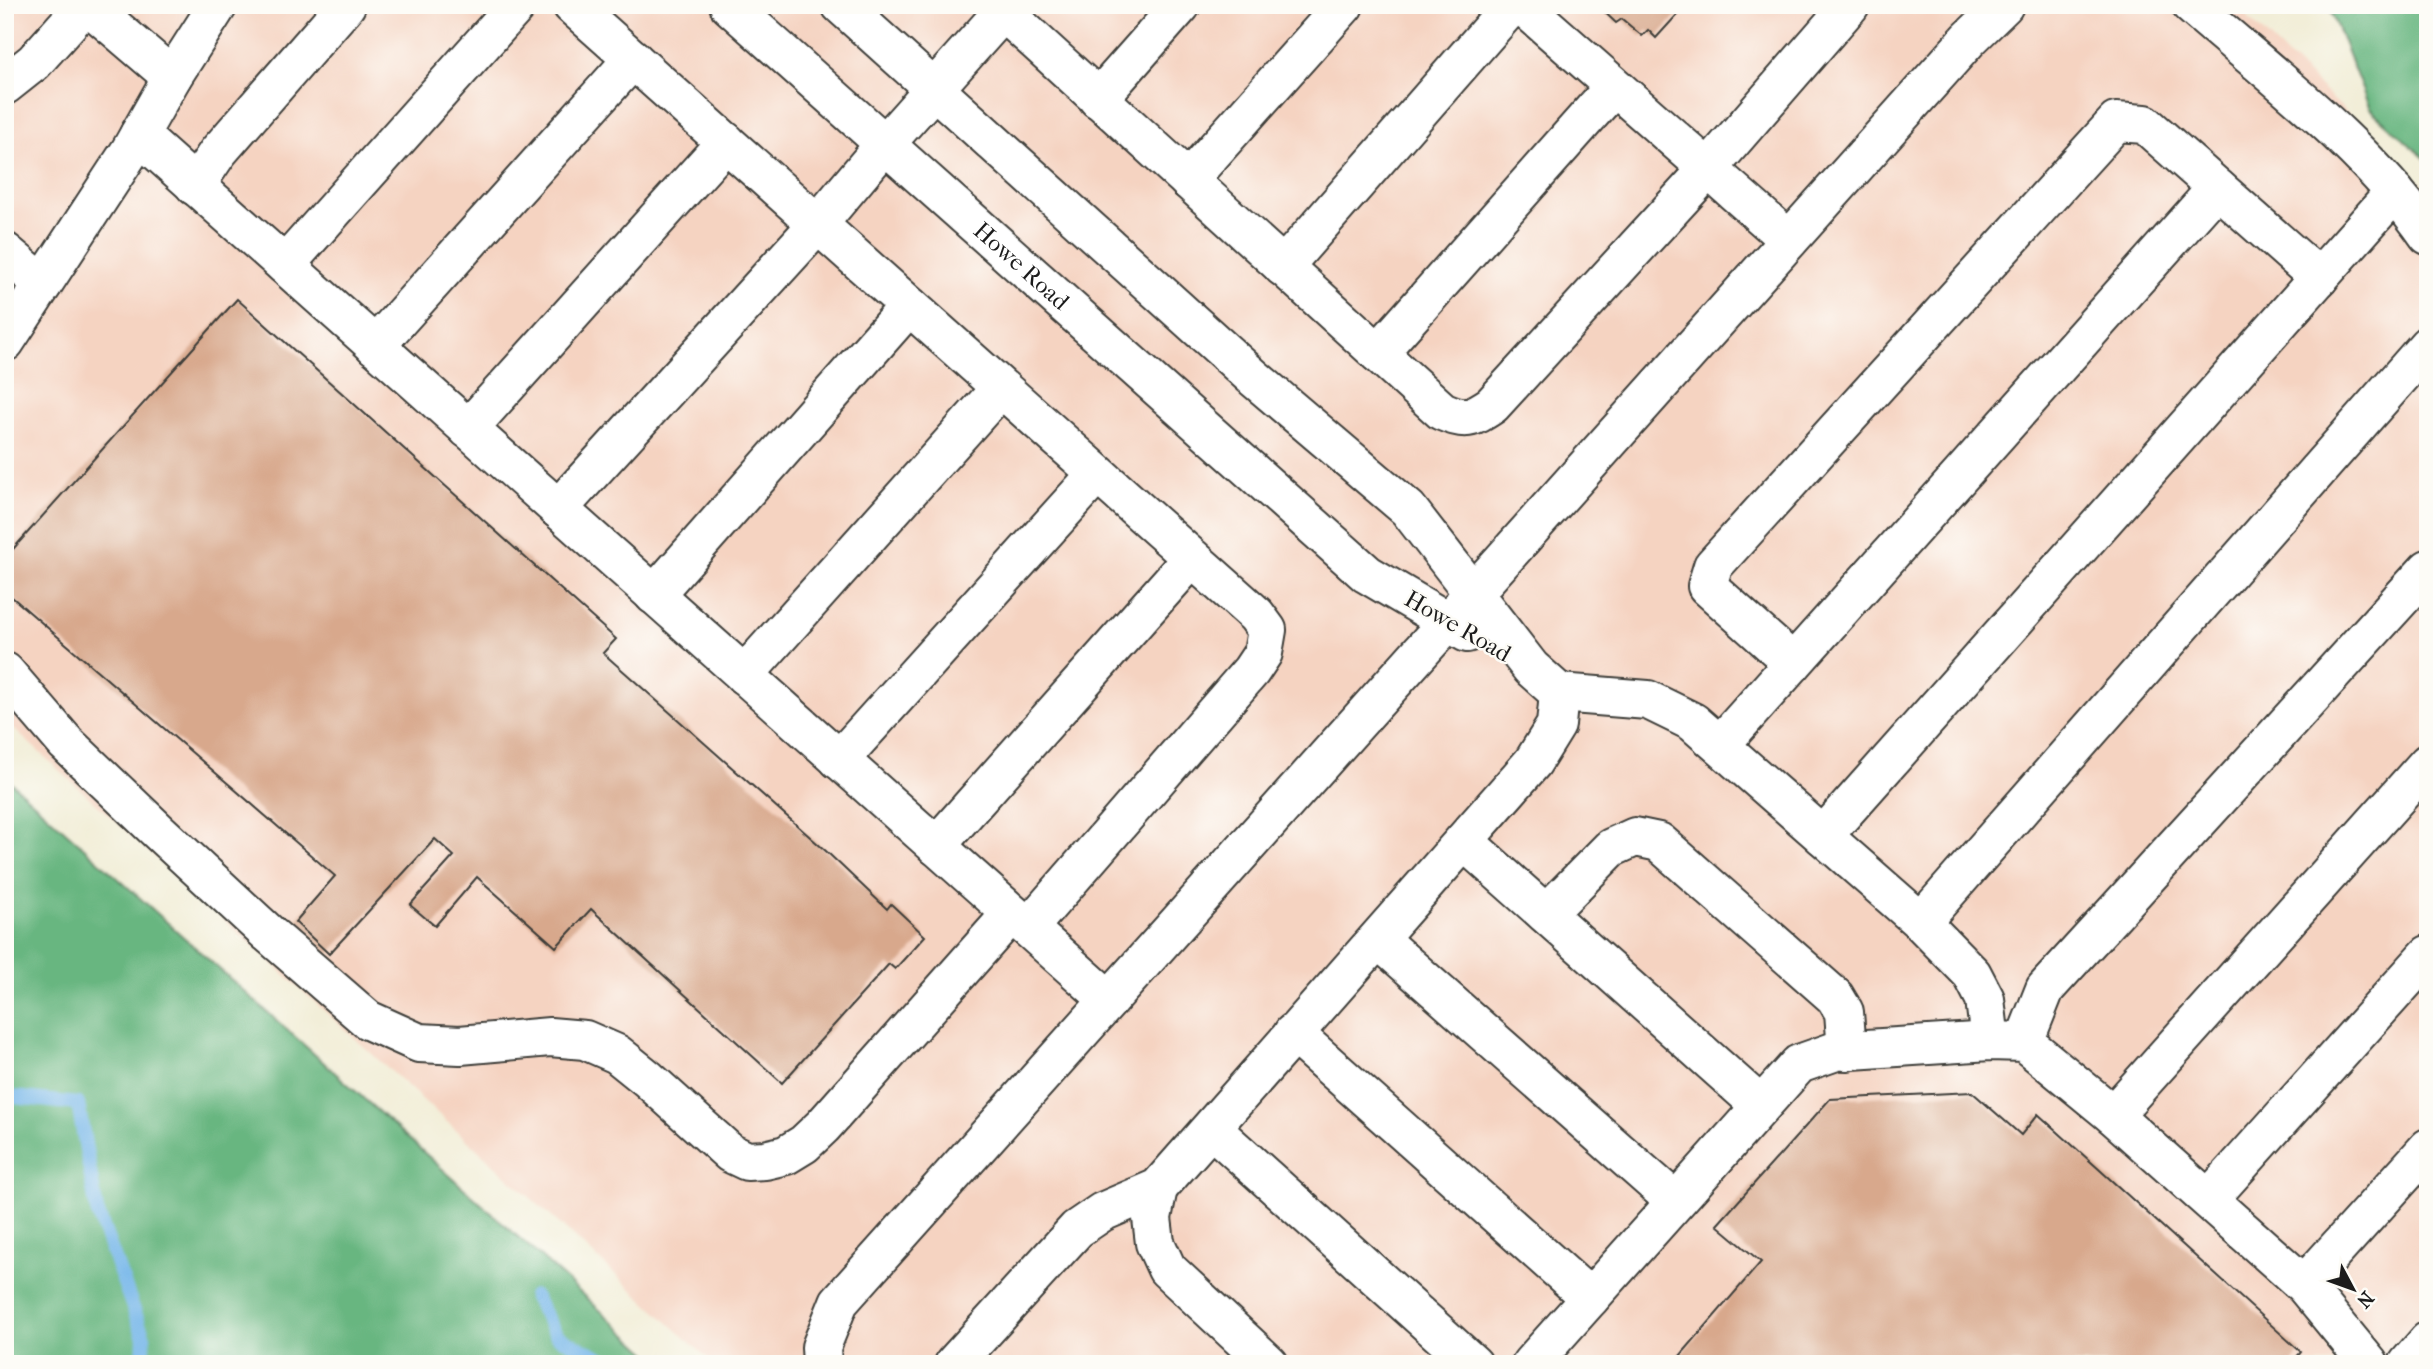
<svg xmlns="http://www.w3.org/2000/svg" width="2433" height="1369" font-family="'IM FELL French Canon',serif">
<rect width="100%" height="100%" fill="#fdfcf7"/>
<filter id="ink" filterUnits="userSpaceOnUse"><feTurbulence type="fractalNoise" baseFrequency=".0143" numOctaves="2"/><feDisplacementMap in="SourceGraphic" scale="14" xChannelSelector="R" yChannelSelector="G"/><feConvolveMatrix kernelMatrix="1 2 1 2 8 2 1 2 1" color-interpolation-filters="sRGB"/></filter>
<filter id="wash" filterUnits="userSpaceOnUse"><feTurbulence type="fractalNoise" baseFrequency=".00686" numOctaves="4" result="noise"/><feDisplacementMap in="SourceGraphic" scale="28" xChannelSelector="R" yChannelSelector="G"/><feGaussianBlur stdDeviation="1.57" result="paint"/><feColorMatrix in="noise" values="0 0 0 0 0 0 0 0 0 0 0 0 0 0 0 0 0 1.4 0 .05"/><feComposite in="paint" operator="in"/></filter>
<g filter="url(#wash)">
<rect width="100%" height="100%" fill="#f2eed8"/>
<path fill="#f5d3c1" d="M5,5H2234L2428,190V1364H714L5,721Z"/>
<g fill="#68b680" stroke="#42694e" stroke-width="2">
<path d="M2328,5H2428V161L2370,109Z"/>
<path d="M5,777L660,1364H5Z"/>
</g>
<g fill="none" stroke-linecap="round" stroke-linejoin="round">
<g stroke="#75b6e9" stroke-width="14">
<path d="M5,1096L78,1104L97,1211L144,1337L143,1364"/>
<path d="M534,1296L557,1336L613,1364"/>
</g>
</g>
<g id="blocks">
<g fill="#d8a88c">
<path d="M1597,5H1686L1656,38L1648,30L1642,36L1622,19L1616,23Z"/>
<path d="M237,299L616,639L603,653L827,852L887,909L891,904L925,936L895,969L889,964L782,1083L591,909L556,947L477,877L435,926L410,905L454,856L435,839L329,954L295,922L335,876L5,591V558Z"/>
<path d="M1972,1092L2021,1135L2038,1114L2301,1352L2291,1364H1673L1761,1262L1717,1225L1830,1099Z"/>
</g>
</g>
</g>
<g filter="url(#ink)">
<use href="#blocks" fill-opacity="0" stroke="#3c3c38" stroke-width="2"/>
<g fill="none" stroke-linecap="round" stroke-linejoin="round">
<defs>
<g id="minor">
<path d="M88,5L172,77"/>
<path d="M572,5L1256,615L1267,630L1263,653L1251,671L1028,928"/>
<path id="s1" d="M729,5L1367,574L1467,633"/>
<path d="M841,5L1254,378L1408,509L1531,668L1559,693L1556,725L1533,762L1158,1188L1102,1212L1077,1229L954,1364"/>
<path d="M996,5L1442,411C1465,421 1471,419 1492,405L1708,169L1850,5"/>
<path d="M1522,5L1789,240"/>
<path d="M2191,5C2271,75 2368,148 2428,235"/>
<path d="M5,85L34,62L85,5"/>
<path d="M1098,99L1181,5"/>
<path d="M139,135L1109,1000"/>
<path d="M1188,180L1344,5"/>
<path d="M195,186L218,152L346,5"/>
<path d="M5,252L43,284"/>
<path d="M285,265L517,5"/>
<path d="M1283,267L1512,5"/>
<path d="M5,342L130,151L172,77L218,5"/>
<path d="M375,346L633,59"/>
<path d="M1378,353L1614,87"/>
<path d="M468,429L726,142"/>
<path d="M558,509L817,225L885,144L1009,5"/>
<path d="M654,595L909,306"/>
<path d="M1793,663L1707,586L1713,566L2116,122L2145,124L2319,278"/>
<path d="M5,672L66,743L158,831L269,934L368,1020L419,1043L460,1045L550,1037L585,1040L617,1054L648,1079L730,1153L747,1161L765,1160L786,1155L804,1144L823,1126L1011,914"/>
<path d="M744,675L1000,389"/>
<path d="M1559,693L1648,700L1693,722L1921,922L1972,974L1985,999L1990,1041"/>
<path d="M1720,745L2217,188"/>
<path d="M839,760L1097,474"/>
<path d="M1823,836L2395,192"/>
<path d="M1464,841L1761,1106"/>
<path d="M936,846L1192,558"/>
<path d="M1546,914L1611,848L1635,837L1659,842L1835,997L1844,1012L1847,1051"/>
<path d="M1921,922L2428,345"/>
<path d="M1378,939L1675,1201"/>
<path d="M1293,1033L1590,1298"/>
<path d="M2024,1042L2045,989L2428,569"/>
<path d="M2113,1115L2428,763"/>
<path d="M1212,1129L1473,1364"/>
<path d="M1158,1188L1152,1218L1155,1243L1167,1269L1269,1364"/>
<path d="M2209,1199L2428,955"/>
<path d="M2304,1285L2428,1148"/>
<path d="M822,1364L821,1347L839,1302L1969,39L2004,5"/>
<path d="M1531,1364L1799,1064L1836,1051L1990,1041L2024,1042L2113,1115L2304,1285L2369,1364"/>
<path d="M2408,1364L2428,1341"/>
</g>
</defs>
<use href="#minor" stroke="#3c3c38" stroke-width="42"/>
<use href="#minor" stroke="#fff" stroke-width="38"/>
</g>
</g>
<g text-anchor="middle" stroke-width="5" stroke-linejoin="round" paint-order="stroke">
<g font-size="24" fill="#1c1c1c" stroke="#fdfcf7">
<text dy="8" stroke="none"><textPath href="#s1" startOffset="392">Howe Road</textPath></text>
<text transform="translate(1458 626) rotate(30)" y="8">Howe Road</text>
</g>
</g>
<rect width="2433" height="1369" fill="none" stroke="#fdfcf7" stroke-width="28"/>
<g transform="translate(2353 1289) rotate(131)" stroke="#fdfcf7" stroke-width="5" paint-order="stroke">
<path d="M0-5L12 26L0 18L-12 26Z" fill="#1c1c1c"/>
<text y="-10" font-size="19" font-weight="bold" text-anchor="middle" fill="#1c1c1c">N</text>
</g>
</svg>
